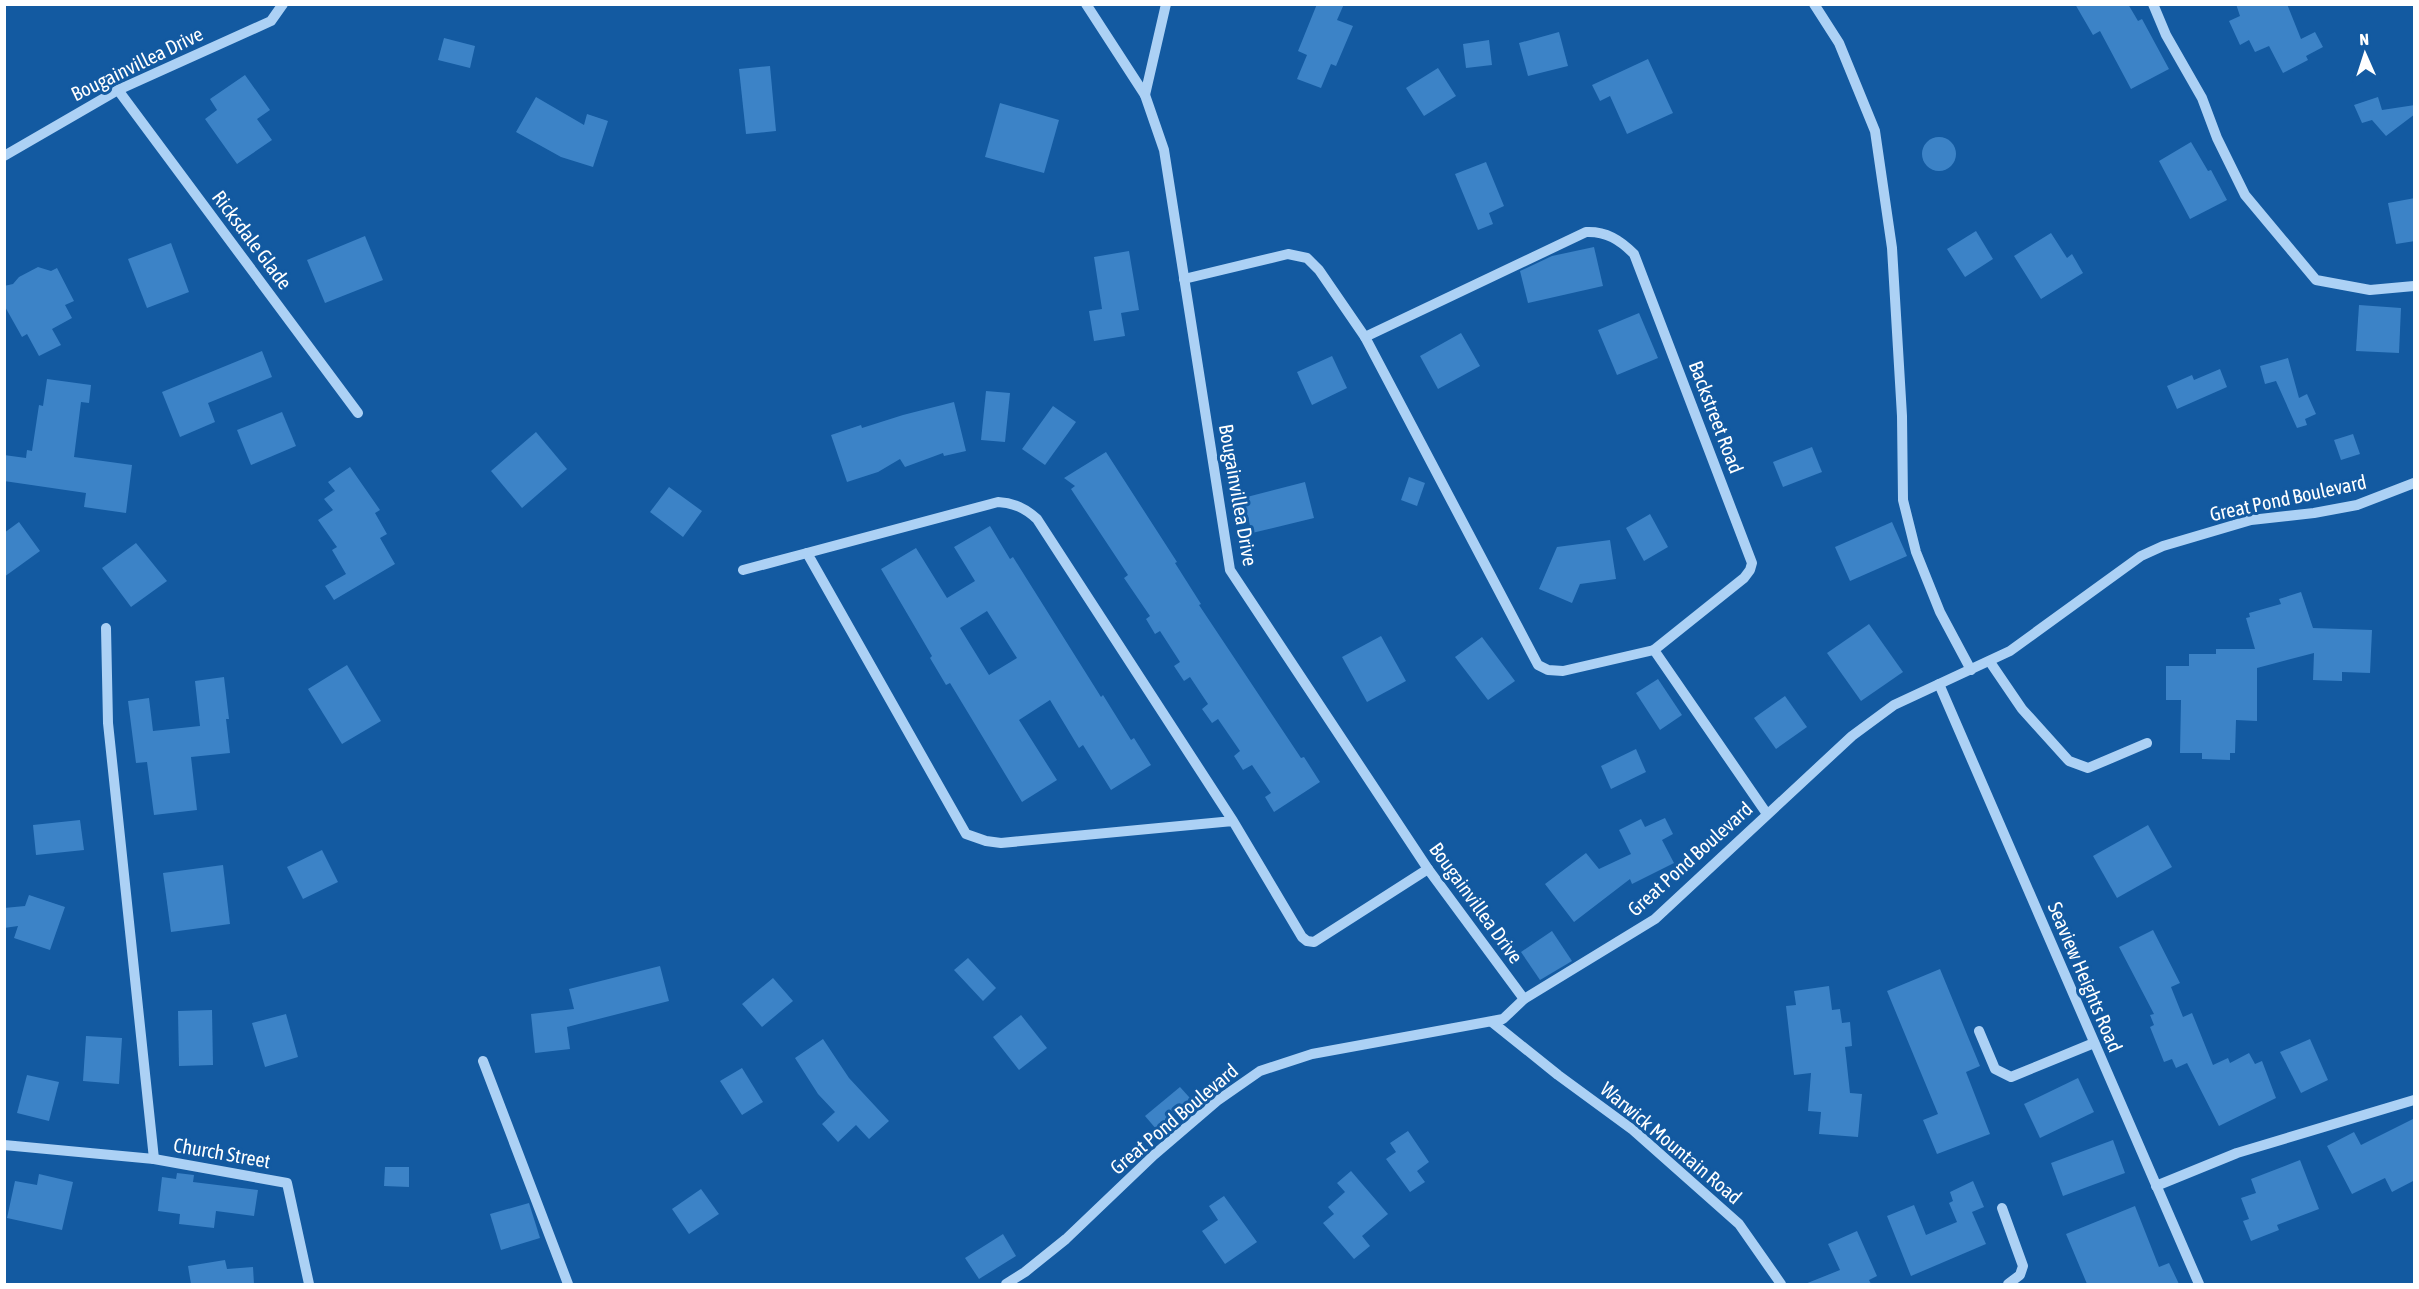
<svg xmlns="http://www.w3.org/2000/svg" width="2419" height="1289" font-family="'Asap Condensed',sans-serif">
<rect width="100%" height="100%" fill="#135aa1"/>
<g fill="#3c83c7" fill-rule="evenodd">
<path d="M1317,4H1344L1337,20L1353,26L1336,66L1331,64L1321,88L1297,79L1307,55L1298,51Z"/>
<path d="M2075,4H2128L2138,21L2142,19L2169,69L2131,89L2100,31L2093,35Z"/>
<path d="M2236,4H2287L2301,39L2315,32L2323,47L2306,56L2308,60L2283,73L2269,46L2255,52L2249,40L2240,45L2229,21L2240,16Z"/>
<path d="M1559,32L1568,66L1528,76L1519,43Z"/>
<path d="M444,38L475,46L470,68L438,60Z"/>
<path d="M1489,40L1492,65L1466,68L1463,44Z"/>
<path d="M1648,59L1673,113L1627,134L1610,96L1600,101L1592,85Z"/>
<path d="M770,66L776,131L746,134L739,69Z"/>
<path d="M1438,68L1456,96L1424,116L1406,88Z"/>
<path d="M245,75L270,110L257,119L272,140L237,164L205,119L217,110L210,99Z"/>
<path d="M536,97L584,125L587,114L608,121L593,167L561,157L516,132Z"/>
<path d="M2378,97L2382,110L2415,105V114L2386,136L2372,120L2362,123L2354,105Z"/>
<path d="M1000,103L1059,120L1044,173L985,157Z"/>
<circle cx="1939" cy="154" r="17"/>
<path d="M2191,142L2208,171L2211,170L2227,200L2190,219L2159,161Z"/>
<path d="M1486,162L1504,206L1489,213L1493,224L1478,230L1455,174Z"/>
<path d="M2415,198V241L2396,244L2388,203Z"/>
<path d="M1976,231L1993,259L1965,277L1947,249Z"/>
<path d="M2051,233L2067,258L2072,254L2083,273L2041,299L2014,256Z"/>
<path d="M365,236L383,280L325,303L307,260Z"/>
<path d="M171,243L189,292L147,308L128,259Z"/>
<path d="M1594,247L1603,286L1528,303L1520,271L1552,256Z"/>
<path d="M1129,251L1139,310L1121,313L1125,336L1094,341L1089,311L1102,309L1094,257Z"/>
<path d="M38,267L51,271L57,268L74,301L65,305L72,318L52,329L61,345L39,356L27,334L22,337L4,305V286L13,284L19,277Z"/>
<path d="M2359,305L2401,308L2399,353L2356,351Z"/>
<path d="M1639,313L1658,358L1617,375L1598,330Z"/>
<path d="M1461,333L1480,366L1438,389L1420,356Z"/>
<path d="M262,351L272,377L208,403L215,422L180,437L162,392Z"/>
<path d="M1332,356L1347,388L1312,405L1297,372Z"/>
<path d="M2288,358L2299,398L2307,394L2316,414L2305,419L2307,425L2297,428L2276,381L2265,384L2260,366Z"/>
<path d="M2220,369L2227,387L2177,409L2167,386L2192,375L2194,380Z"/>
<path d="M47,379L91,385L89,403L81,402L74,457L132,465L126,513L84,507L86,493L4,481V455L26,458L27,450L32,451L39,405L43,406Z"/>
<path d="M986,391L1010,393L1005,442L981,440Z"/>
<path d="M954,402L966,451L944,456L943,453L905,467L900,459L878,472L847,482L831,435L861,425L862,428L903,415Z"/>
<path d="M1053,406L1076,422L1045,465L1022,449Z"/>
<path d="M282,412L296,446L251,465L237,430Z"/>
<path d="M536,432L567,469L522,508L491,471Z"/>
<path d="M2353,434L2360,454L2341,460L2334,440Z"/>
<path d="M1812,447L1822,472L1783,487L1773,462Z"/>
<path d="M1106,452L1177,562L1175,563L1201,604L1199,605L1301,758L1304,757L1320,782L1274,812L1265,797L1271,793L1252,765L1243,770L1234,756L1240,751L1218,719L1212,723L1202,709L1208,704L1190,677L1184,681L1174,666L1180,662L1160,631L1155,634L1146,619L1150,616L1124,578L1128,575L1071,489L1075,486L1064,478Z"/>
<path d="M350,467L380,510L375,513L387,534L380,538L395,564L334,600L325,586L346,574L332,550L337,547L318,520L333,510L324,499L335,491L328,482Z"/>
<path d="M1409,477L1425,483L1417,506L1401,500Z"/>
<path d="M1305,482L1314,518L1252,533L1243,498Z"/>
<path d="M669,487L702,511L683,537L650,512Z"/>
<path d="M1650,514L1668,547L1644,561L1626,528Z"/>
<path d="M19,522L40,551L4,577V533Z"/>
<path d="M1892,522L1907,556L1850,581L1835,547Z"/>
<path d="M990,526L1010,559L1013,557L1101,697L1103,695L1131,740L1134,738L1151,765L1111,790L1083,745L1079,748L1050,700L1019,720L1057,780L1022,802L950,683L946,685L930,658L932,656L881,569L916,548L947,598L975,581L954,547ZM987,611L1017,658L989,675L960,628Z"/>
<path d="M1610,540L1616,579L1580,584L1572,603L1539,589L1557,547Z"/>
<path d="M136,543L167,581L131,607L102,568Z"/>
<path d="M2301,592L2313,628L2372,630L2370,673L2342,672V681L2313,680L2314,653L2257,668V721L2236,720L2235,753H2230V760L2202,759V753H2180L2181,700H2166V666H2189V654H2216V649H2255L2246,618L2250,617L2249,613L2281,604L2279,599Z"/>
<path d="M1869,624L1903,672L1861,701L1827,653Z"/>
<path d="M1381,636L1406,681L1367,702L1342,657Z"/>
<path d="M1482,637L1515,681L1488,700L1455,657Z"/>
<path d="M347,665L381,721L342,744L308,689Z"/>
<path d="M224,677L229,719H226L230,753L191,757L197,810L154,815L147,762L136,763L128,701L149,698L153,731L200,726L195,681Z"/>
<path d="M1658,679L1682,715L1660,730L1636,693Z"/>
<path d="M1785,696L1807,727L1776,749L1754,718Z"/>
<path d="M1636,749L1646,772L1611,789L1601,766Z"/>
<path d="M1665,818L1673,834L1662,840L1674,863L1632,884L1630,879L1574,922L1545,884L1586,853L1599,869L1631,854L1619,830L1641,819L1645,827Z"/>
<path d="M80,820L84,850L36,855L33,825Z"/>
<path d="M2148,825L2172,867L2117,898L2093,856Z"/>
<path d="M322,850L338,882L303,899L287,867Z"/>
<path d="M223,865L230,924L171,932L163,873Z"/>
<path d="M29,895L65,907L50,950L14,938L18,926L4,928V908L25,906Z"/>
<path d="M2153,930L2180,983L2171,987L2183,1017L2192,1013L2213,1065L2228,1058L2230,1063L2249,1053L2255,1064L2262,1061L2276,1098L2219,1126L2187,1063L2176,1068L2172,1059L2164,1062L2150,1027L2154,1025L2150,1015L2154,1014L2119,947Z"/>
<path d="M1552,931L1572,961L1540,980L1521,952Z"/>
<path d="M968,958L996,988L983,1001L954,970Z"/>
<path d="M660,966L669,1001L567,1027L570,1049L535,1053L531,1014L574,1009L569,989Z"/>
<path d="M1940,969L1980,1066L1966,1072L1990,1134L1937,1154L1923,1120L1938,1114L1887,991Z"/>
<path d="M773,978L793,1001L762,1027L742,1004Z"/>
<path d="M1829,986L1832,1010L1840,1009L1842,1023L1850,1022L1852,1046L1845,1047L1850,1093L1862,1094L1858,1137L1819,1134L1821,1112L1808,1111L1811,1073L1794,1075L1786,1006L1796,1005L1794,991Z"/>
<path d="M212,1010L213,1065L179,1066L178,1011Z"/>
<path d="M286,1014L298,1057L265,1067L252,1023Z"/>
<path d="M1021,1015L1047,1048L1019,1070L993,1037Z"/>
<path d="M86,1036L122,1038L119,1084L83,1081Z"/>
<path d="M823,1039L849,1078L889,1121L869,1139L856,1125L838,1142L822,1124L835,1112L818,1094L795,1058Z"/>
<path d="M2310,1039L2328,1080L2301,1093L2280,1052Z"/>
<path d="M742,1068L763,1102L742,1115L720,1081Z"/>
<path d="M27,1075L59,1082L49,1121L17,1113Z"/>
<path d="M2078,1078L2094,1112L2040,1138L2024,1104Z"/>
<path d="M1180,1087L1198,1107L1163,1137L1145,1116Z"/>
<path d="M2415,1118V1180L2392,1192L2385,1178L2352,1194L2327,1146L2354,1132L2361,1145Z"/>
<path d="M1408,1131L1429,1162L1417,1171L1425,1182L1410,1192L1386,1159L1396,1152L1390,1143Z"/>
<path d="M2113,1140L2125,1173L2063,1196L2051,1163Z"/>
<path d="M2300,1160L2319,1209L2277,1225L2279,1230L2251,1241L2243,1221L2249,1219L2241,1198L2256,1193L2251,1179Z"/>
<path d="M385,1167H409V1187L384,1186Z"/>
<path d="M1351,1171L1388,1214L1362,1236L1370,1246L1354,1259L1323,1223L1334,1214L1328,1207L1345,1192L1337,1183Z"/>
<path d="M177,1173L194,1175L193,1182L258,1190L254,1216L216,1211L214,1228L179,1224L180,1214L158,1211L162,1177L176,1179Z"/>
<path d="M39,1174L73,1182L62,1230L7,1218L15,1181L37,1185Z"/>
<path d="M1973,1181L1984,1207L1972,1212L1986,1244L1911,1276L1887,1216L1914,1205L1926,1235L1957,1222L1949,1203L1953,1201L1950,1192Z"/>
<path d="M701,1189L719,1214L689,1234L672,1209Z"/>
<path d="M1224,1196L1257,1242L1225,1264L1202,1231L1218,1220L1209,1206Z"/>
<path d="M529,1203L540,1238L501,1250L490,1214Z"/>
<path d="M2135,1206L2159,1267L2169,1263L2179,1284H2087L2066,1234Z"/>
<path d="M1857,1231L1877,1276L1869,1280L1871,1284H1805L1840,1270L1828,1244Z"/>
<path d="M1003,1234L1016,1256L979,1279L965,1258Z"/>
<path d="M225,1260L227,1269L253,1267L254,1284H191L188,1266Z"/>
</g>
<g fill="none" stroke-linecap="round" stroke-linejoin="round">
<g stroke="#acd1f5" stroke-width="10">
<path d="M1086,4L1145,95L1164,150L1230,570L1428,869L1524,999"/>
<path d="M1814,4L1839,43L1875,131L1892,248L1902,416L1903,500L1916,552L1940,612L1971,670"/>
<path d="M2153,4L2166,35L2202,98L2217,138L2245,195L2316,280L2370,290L2414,286"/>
<path d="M118,90L358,413"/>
<path d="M1145,95L1166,4"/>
<path d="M4,156L118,90L271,21L283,4"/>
<path d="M1184,279L1288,254L1307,258L1319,270L1365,337L1538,665L1548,670L1563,671L1654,650"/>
<path d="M1365,337L1586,232C1606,231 1620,240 1634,254L1752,563L1750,570L1744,578L1654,650L1767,814"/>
<path d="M743,570L807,553"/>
<path d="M106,628L108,723L154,1159"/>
<path d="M1990,662L2022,709L2069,761L2088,768L2147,743"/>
<path d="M1939,684L2199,1284"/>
<path d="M1233,821L1001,843L986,841L966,834L807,553L998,502C1014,503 1025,508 1037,519L1233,821L1302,937L1307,941L1314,942L1428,869"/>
<path d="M1492,1022L1558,1075L1633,1130L1739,1224L1781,1284"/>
<path d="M1979,1031L1995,1069L2011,1077L2094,1043"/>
<path d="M483,1061L568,1284"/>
<path d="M4,1145L154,1159L287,1183L309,1284"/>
<path d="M2156,1186L2237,1153L2414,1100"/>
<path d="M2002,1208L2023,1266L2020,1275L2008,1284"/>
<path d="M1006,1284L1025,1272L1066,1239L1154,1155L1217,1101L1260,1071L1312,1054L1503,1019L1524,999L1655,919L1852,736L1894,705L2010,651L2141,556L2163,546L2251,520L2314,513L2357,505L2414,483"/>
</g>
</g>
<g text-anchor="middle" stroke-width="6" stroke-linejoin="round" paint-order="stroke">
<g font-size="20" fill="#fff" stroke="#135aa1">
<text transform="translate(137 64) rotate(-26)" y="7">Bougainvillea Drive</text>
<text transform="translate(252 240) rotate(53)" y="7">Ricksdale Glade</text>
<text transform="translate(1716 417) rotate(69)" y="7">Backstreet Road</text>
<text transform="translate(1238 495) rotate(80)" y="7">Bougainvillea Drive</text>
<text transform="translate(2288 498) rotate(-12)" y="7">Great Pond Boulevard</text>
<text transform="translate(1690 859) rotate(-42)" y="7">Great Pond Boulevard</text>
<text transform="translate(1476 903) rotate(54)" y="7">Bougainvillea Drive</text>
<text transform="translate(2085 977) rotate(67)" y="7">Seaview Heights Road</text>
<text transform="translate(1174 1119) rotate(-40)" y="7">Great Pond Boulevard</text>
<text transform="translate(1671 1143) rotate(40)" y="7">Warwick Mountain Road</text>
<text transform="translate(222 1153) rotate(10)" y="7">Church Street</text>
</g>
</g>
<rect width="2419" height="1289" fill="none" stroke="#ffffff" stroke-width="12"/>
<g transform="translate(2365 54) rotate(357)" stroke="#135aa1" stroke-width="4.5" paint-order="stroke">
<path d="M0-4.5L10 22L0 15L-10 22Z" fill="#ffffff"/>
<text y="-9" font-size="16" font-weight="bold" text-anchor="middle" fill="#ffffff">N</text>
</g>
</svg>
